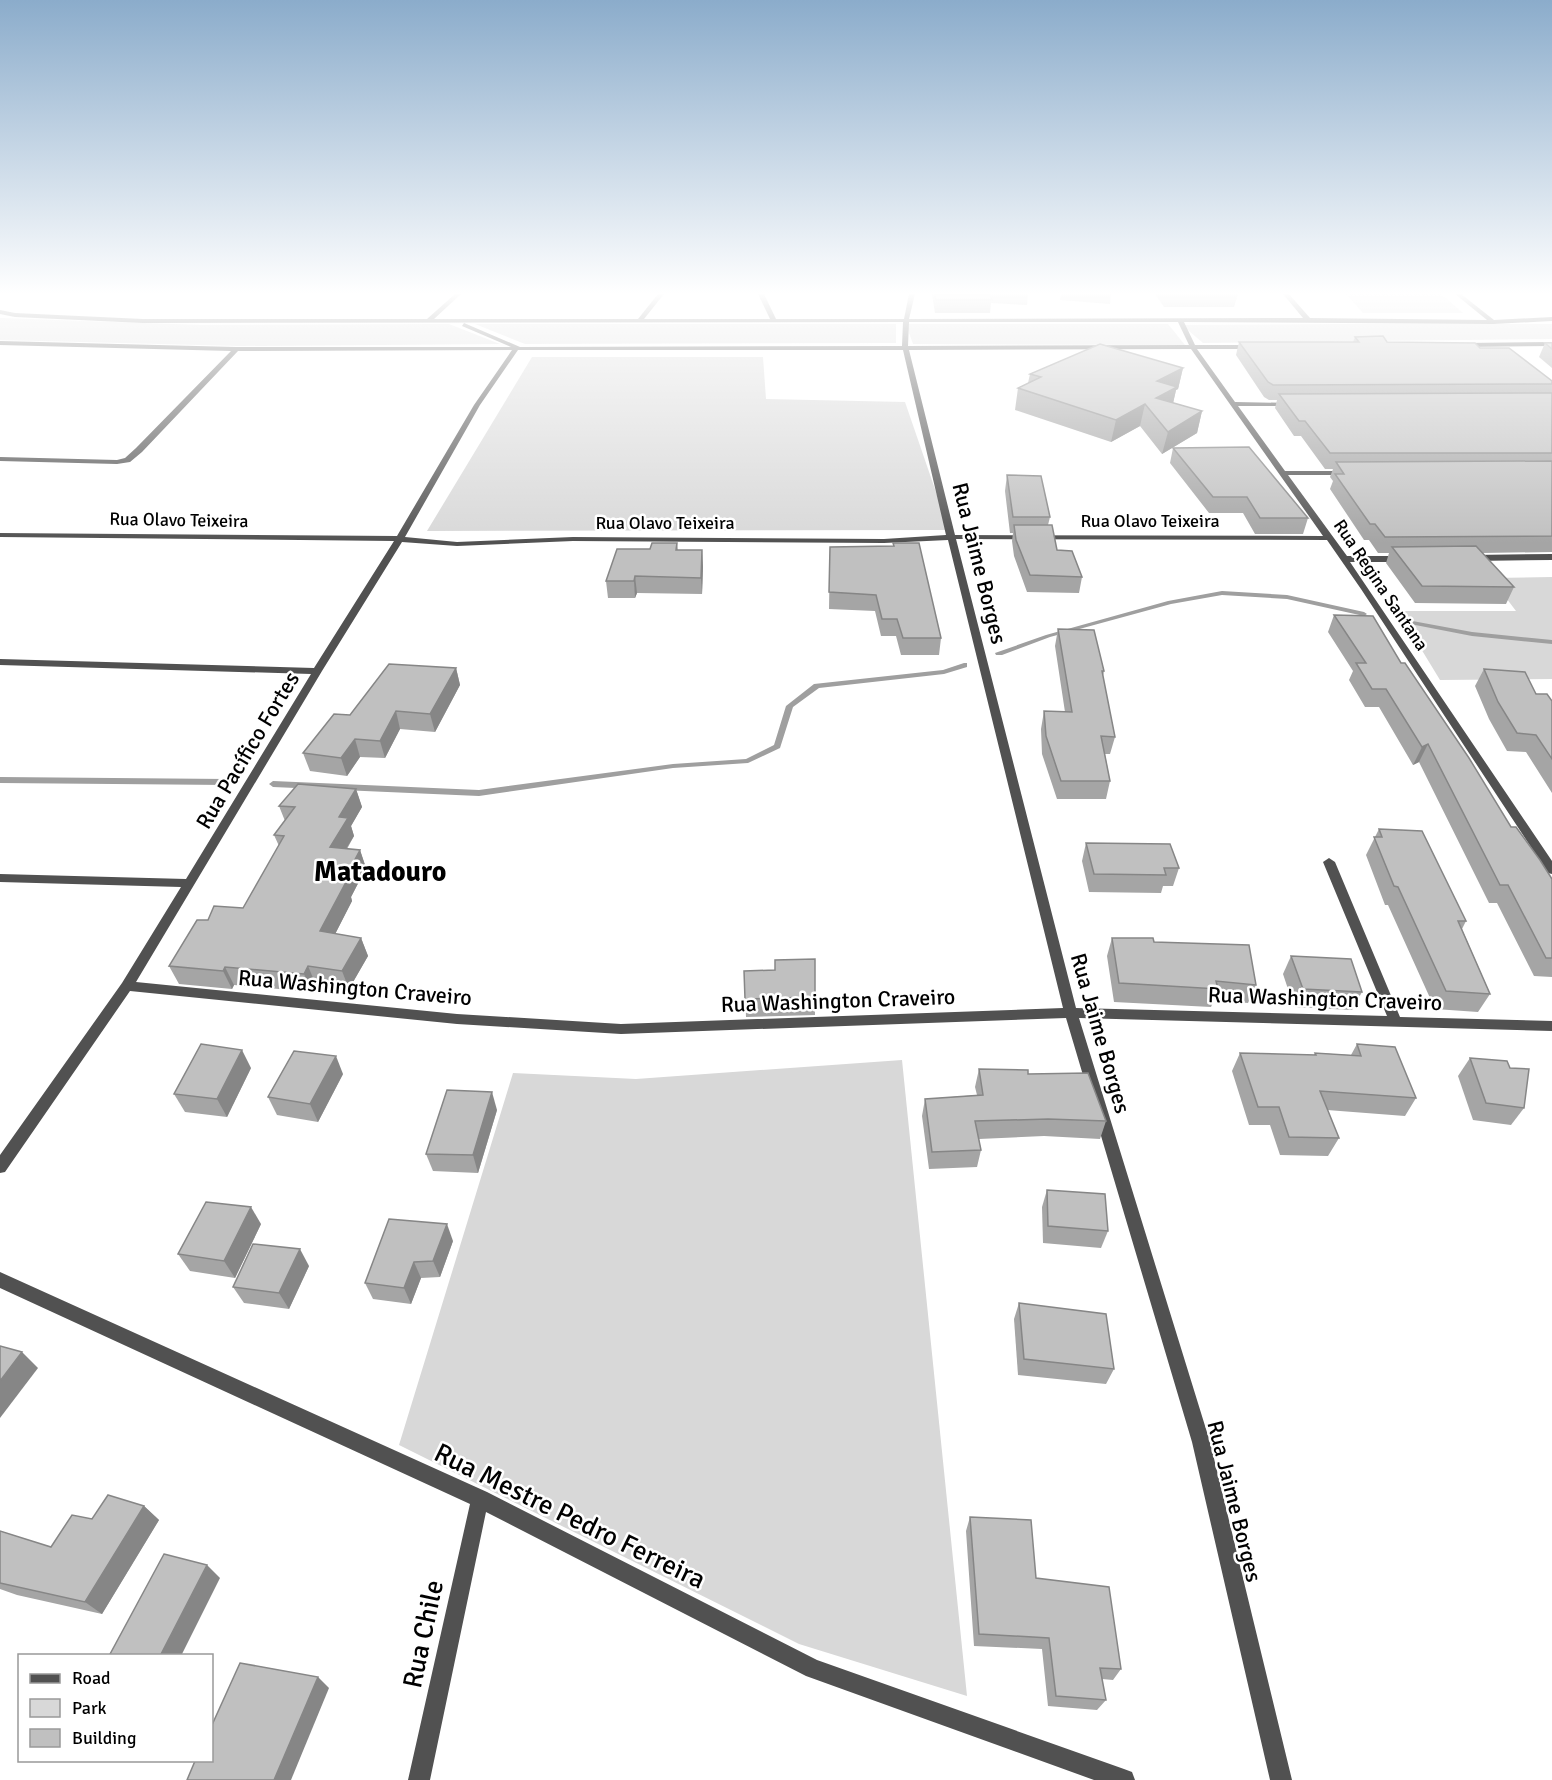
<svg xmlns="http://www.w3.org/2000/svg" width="1552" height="1780" font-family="Signika,sans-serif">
<rect width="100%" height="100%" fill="#fff"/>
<g fill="#d8d8d8">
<path d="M1346,294H1441L1463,313H1363Z"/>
<path d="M0,318L201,325L449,324L500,344L239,346L0,340Z"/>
<path d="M475,324H896V343L525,344Z"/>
<path d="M906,324H1168L1185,345L913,344Z"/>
<path d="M1347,324H1552V339L1203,343L1182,325Z"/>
<path d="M532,357H763L766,399L905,402L949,530L427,531Z"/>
<path d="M1552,577V679L1440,680L1398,611H1516L1491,578Z"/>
<path d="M902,1060L967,1696L799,1644L399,1445L513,1073L636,1079Z"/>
</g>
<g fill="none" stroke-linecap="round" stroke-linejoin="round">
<g fill="#9f9f9f" fill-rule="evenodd">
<path d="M1222,591L1287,595L1364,612L1367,614L1364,616L1287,599L1222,595L1171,604L1050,637L1002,655H996L995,653L1046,635L1168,601Z"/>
<path d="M1407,620L1472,632L1552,640V644L1472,636L1405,623L1404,622Z"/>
<path d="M964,663H967V667L944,674L819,688L793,707L780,748L748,763L673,768L479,796L273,787L269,784L273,781L479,790L673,764L746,759L774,745L786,706L814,684L943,670Z"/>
<path d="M0,777L227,779L231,782L227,785L0,783Z"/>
</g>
<g fill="#515151" fill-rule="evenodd">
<path d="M455,294H461L434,319H638L658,294H664L644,319H770L758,294H764L776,319H904L909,294H915L909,319L1303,318L1283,294H1289L1310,318L1487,320L1455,294H1461L1494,320L1552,317V321L1493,324L1184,322L1195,345H1254L1257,347L1254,349H1197L1235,402L1294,403L1295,404L1292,406H1238L1285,471H1347L1351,473L1347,475H1288L1347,556H1403L1407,559L1403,562H1350L1552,861V874L1548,873L1361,589L1327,540L956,539L1076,1008L1387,1016L1323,862L1329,858L1335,862L1400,1017L1552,1021V1031L1079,1018L1210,1442L1292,1780H1270L1192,1442L1066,1018L621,1034L457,1024L130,991L5,1172L0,1173V1155L122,983L181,887L0,882V874L186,879L311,674L0,665V659L314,668L394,541L0,537V533L397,536L474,405L512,350L238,351L142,452L130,462L117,464L0,461V457L117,460L125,458L136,448L231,351L0,345V341L236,347H511L462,326L464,323L520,347L902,346L903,322L143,323L15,317L0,314V310L15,313L143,319H427ZM909,322H1178L1189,345L908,346ZM1191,349L1323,536L955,535L909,350ZM518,350H903L946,535L884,539L573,537L457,542L405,537L480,405ZM948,540L1063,1008L621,1024L457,1014L136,982L322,671L402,542L457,546L573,541L884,543Z"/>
<path d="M1552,342V346L1463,347L1460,345L1463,343Z"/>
<path d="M1552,554V560L1472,561L1468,558L1472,555Z"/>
<path d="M0,1272L487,1492L817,1660L1124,1769L1132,1772L1135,1780H1094L806,1676L486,1512L430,1780H408L470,1504L0,1288Z"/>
</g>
</g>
<g fill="#a5a5a5">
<path d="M932,294H1028L1027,305L991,303L990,313H935Z"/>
<path d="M1061,294H1111L1110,304L1060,300Z"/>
<path d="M1155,294H1238L1234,307H1164Z"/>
<path d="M1355,337L1387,342L1480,348L1552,384V552L1482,553L1514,587L1506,604L1415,603L1386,563L1389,553H1378L1369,540H1364L1330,489L1333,481L1330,477L1333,469H1325L1301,436H1294L1275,408L1277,400H1269L1264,397L1236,355L1239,342H1353Z"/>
<path d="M1545,343H1552V368L1539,357Z"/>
<path d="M1183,368L1178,389L1176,390L1173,403L1202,411L1197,433L1162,454L1140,426L1111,442L1015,410L1018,388L1028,383L1030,374Z"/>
<path d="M1173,448L1308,518L1303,534H1255L1243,513H1209L1170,463Z"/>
<path d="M1007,475L1050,517L1048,525L1057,550L1082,577L1079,593L1027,592L1014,556L1012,541L1013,533H1010L1005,491Z"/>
<path d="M677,543L678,550H702L703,567L702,594L637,593L635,598H608L606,581L650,549Z"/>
<path d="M893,543L941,638L939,655H901L896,636H881L875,611L829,609L830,547L893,546Z"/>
<path d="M1334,615L1401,663L1511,827L1552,879V977L1534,976L1497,903H1489L1419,762L1413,765L1379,707H1365L1349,680L1353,671L1328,632Z"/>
<path d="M1058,629L1104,671L1103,676L1115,737L1110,754H1105L1110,781L1106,799H1057L1042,754L1041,729L1044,711L1065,712L1055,646Z"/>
<path d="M456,668L460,685L435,732L400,729L385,758L360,757L347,776L310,771L303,753L350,715Z"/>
<path d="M1484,669L1552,701V793L1526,752L1507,751L1489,719L1475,686Z"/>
<path d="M356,789L362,807L351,826L354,836L347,849L360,850L366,868L351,897L352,901L335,934L361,938L368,956L349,989L316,985L312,992L234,985L232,989L179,984L169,966L208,920L243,908L279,846L274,835L285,821L279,806Z"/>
<path d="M1379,829L1466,921L1462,929L1490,994L1478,1012L1435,1009L1388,905H1385L1366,855Z"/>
<path d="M1086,843L1179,868L1173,886H1163L1161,893L1089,892L1082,861Z"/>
<path d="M1112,938L1154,942L1256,985L1248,1003L1214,1000L1211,1007L1114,1002L1107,956Z"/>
<path d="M1291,956L1362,992L1352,1010L1294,1007L1283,974Z"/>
<path d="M744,971L815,997V1015L746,1017Z"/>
<path d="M1357,1044L1416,1098L1405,1116L1327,1110L1339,1138L1328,1156L1280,1155L1270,1125H1249L1232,1071L1240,1053L1314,1055L1315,1053L1351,1055Z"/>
<path d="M1470,1058L1524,1108L1511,1125L1473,1120L1458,1076Z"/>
<path d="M251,1068L227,1117L185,1112L174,1094Z"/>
<path d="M979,1069L1028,1074L1106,1121L1100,1139L1044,1136L979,1139L981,1150L977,1167L929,1169L922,1116L925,1099L977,1095L975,1087Z"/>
<path d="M343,1074L318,1122L277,1115L268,1097Z"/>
<path d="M497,1110L478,1173L433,1171L426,1154Z"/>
<path d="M1047,1190L1108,1231L1101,1248L1043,1243L1042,1207Z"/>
<path d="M261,1224L235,1278L190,1271L178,1254Z"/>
<path d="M453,1241L440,1277L421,1278L411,1304L373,1299L365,1283Z"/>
<path d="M309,1266L289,1309L244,1303L233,1287Z"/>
<path d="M1019,1303L1114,1369L1106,1384L1018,1375L1014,1319Z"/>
<path d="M144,1506L159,1520L102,1614L17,1595L0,1589V1531L51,1547L92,1519Z"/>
<path d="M970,1517L1036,1578L1121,1669L1113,1680L1102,1679L1106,1700L1097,1710L1048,1706L1042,1649L974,1646L966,1531Z"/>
</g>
<g fill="#868686">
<path d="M1183,368L1178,389L1176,390L1172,408L1156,417L1157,381Z"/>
<path d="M1145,404L1140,426L1111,442L1116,420Z"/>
<path d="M1202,411L1197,433L1162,454L1168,432Z"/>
<path d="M702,550L703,567L702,594L701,578Z"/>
<path d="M635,576L637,593L635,598L634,581Z"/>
<path d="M456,668L460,685L435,732L430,714Z"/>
<path d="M396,711L400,729L385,758L380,741Z"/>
<path d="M355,739L360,757L347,776L341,758Z"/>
<path d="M1428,744L1419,762L1413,765L1422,747Z"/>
<path d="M356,789L362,807L351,826L354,836L336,865L330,847L339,817Z"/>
<path d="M360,850L366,868L351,897L352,901L327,950L320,931Z"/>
<path d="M361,938L368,956L349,989L342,971Z"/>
<path d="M308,966L316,985L312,992L304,974Z"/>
<path d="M225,967L234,985L232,989L223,971Z"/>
<path d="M242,1050L251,1068L227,1117L217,1099Z"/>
<path d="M336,1056L343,1074L318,1122L310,1104Z"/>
<path d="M492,1092L497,1110L478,1173L473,1155Z"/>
<path d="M251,1207L261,1224L235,1278L224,1261Z"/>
<path d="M447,1224L453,1241L440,1277L433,1261Z"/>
<path d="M300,1249L309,1266L289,1309L279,1293Z"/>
<path d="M414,1262L421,1278L411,1304L404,1288Z"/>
<path d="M22,1352L38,1368L0,1418V1381Z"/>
<path d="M144,1506L159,1520L102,1614L85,1602Z"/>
<path d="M207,1565L220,1578L181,1656H160Z"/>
<path d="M318,1677L329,1688L291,1780H274Z"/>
</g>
<g fill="#c0c0c0" stroke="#868686" stroke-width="1.5">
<path d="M935,294H990L992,300H936Z"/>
<path d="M1383,336L1387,342L1475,343L1480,348H1509L1552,381V384L1273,385L1268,382L1239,342H1359L1355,337Z"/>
<path d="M1545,343H1552V349Z"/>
<path d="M1100,344L1183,368L1157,381L1177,387L1156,398L1202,411L1168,432L1145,404L1116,420L1018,388L1041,377L1030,374Z"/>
<path d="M1552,393V453H1330L1305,421H1299L1279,394Z"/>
<path d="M1249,447L1308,518H1260L1247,497H1213L1173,448Z"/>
<path d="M1552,461V536L1385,537L1375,524H1370L1335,474H1344L1336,462Z"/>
<path d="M1007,475L1041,476L1050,517H1013Z"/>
<path d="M1014,525H1052L1057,550L1072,551L1082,577L1030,575L1016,540Z"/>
<path d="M652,543H677L676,550H702L701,578L635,576L634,581H606L617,549H650Z"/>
<path d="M893,543H919L941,638H903L897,619H882L876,595L829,592L830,547L894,546Z"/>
<path d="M1476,546L1514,587L1422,586L1392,547Z"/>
<path d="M1334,615L1373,616L1401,663H1405L1469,758L1511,827H1516L1540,860L1552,879V958H1546L1508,885H1500L1428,744L1422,747L1386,689H1372L1356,663H1366Z"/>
<path d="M1058,629L1094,630L1104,671H1102L1115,737L1101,736L1110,781H1061L1046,736L1044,711L1072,712Z"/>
<path d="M389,664L456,668L430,714L396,711L380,741L355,739L341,758L303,753L334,714L350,715Z"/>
<path d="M1484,669L1525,672L1536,694H1547L1552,701V759L1536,735L1517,733L1498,702Z"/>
<path d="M298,784L356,789L339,817L348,818L330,847L360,850L343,882H346L320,931L361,938L342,971L308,966L304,974L225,967L223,971L169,966L197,920H208L214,906L243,908L284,836L274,835L295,807L279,806Z"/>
<path d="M1379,829L1422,831L1466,921H1458L1490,994L1446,991L1398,887L1394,886L1374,837H1382Z"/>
<path d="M1086,843L1170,844L1179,868H1164L1166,875L1094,874Z"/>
<path d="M1112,938H1153L1154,942L1249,945L1256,985L1216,981L1218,989L1119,983Z"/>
<path d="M1291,956L1351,959L1362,992L1303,989Z"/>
<path d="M815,959V997L745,999L744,971L775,970V960Z"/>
<path d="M201,1044L242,1050L217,1099L174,1094Z"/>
<path d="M1357,1044L1395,1047L1416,1098L1320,1091L1339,1138L1289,1137L1279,1107H1258L1240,1053L1316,1055L1315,1053L1361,1056Z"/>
<path d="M294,1051L336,1056L310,1104L268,1097Z"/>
<path d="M1470,1058L1507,1061L1510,1068L1529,1069L1524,1108L1486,1103Z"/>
<path d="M979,1069L1028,1070V1074L1088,1073L1106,1121L1048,1119L975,1121L981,1150L932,1152L925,1099L983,1095Z"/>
<path d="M447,1090L492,1092L473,1155L426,1154Z"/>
<path d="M1047,1190L1105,1194L1108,1231L1048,1226Z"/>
<path d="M206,1202L251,1207L224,1261L178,1254Z"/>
<path d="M389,1219L447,1224L433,1261L414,1262L404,1288L365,1283Z"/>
<path d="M253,1244L300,1249L279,1293L233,1287Z"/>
<path d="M1019,1303L1106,1314L1114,1369L1024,1359Z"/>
<path d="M0,1346L22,1352L0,1381Z"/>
<path d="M108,1495L144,1506L85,1602L0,1583V1531L51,1547L72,1515L92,1519Z"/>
<path d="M970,1517L1031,1520L1036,1578L1109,1587L1121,1669L1100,1668L1106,1700L1056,1696L1049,1638L979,1634Z"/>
<path d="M164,1554L207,1565L160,1656H109Z"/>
<path d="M240,1663L318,1677L274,1780H187L195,1761H212V1725Z"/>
</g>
<linearGradient id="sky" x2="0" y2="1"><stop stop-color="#8baccb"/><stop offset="0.54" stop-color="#fff"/><stop offset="1" stop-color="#fff" stop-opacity="0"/></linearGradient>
<rect width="1552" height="543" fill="url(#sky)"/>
<g text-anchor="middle" stroke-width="5" stroke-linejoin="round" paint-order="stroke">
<g font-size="18" fill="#000" stroke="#fff">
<text transform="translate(179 520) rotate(1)" y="6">Rua Olavo Teixeira</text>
<text x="1150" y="527">Rua Olavo Teixeira</text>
<text x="665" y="529">Rua Olavo Teixeira</text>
<text transform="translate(1381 585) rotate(56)" y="6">Rua Regina Santana</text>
</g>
<g font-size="22" fill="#000" stroke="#fff">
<text transform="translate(980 563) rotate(76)" y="8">Rua Jaime Borges</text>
<text transform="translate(247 750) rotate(-59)" y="8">Rua Pacífico Fortes</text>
<text transform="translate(355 987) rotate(5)" y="8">Rua Washington Craveiro</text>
<text transform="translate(1325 998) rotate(2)" y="8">Rua Washington Craveiro</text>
<text transform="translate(838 1000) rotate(-2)" y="8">Rua Washington Craveiro</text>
<text transform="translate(1101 1033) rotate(74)" y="8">Rua Jaime Borges</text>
<text transform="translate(1235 1501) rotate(76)" y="8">Rua Jaime Borges</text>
</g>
<g font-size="27" fill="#000" stroke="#fff">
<text transform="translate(570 1516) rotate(26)" y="9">Rua Mestre Pedro Ferreira</text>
<text transform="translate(423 1634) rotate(-78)" y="9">Rua Chile</text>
</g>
<g font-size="28" font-weight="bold" fill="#000" stroke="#fff">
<text x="380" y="881">Matadouro</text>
</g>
</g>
<rect x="18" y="1654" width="195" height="108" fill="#ffffff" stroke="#999999" stroke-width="1.5"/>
<rect x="30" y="1674" width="30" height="9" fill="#515151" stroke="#999999" stroke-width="1.5"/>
<text x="72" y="1684" font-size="18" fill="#000000">Road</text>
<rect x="30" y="1699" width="30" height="18" fill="#d8d8d8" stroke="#999999" stroke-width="1.5"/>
<text x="72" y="1714" font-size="18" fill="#000000">Park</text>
<rect x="30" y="1729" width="30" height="18" fill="#c0c0c0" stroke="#999999" stroke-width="1.5"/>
<text x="72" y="1744" font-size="18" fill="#000000">Building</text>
</svg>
